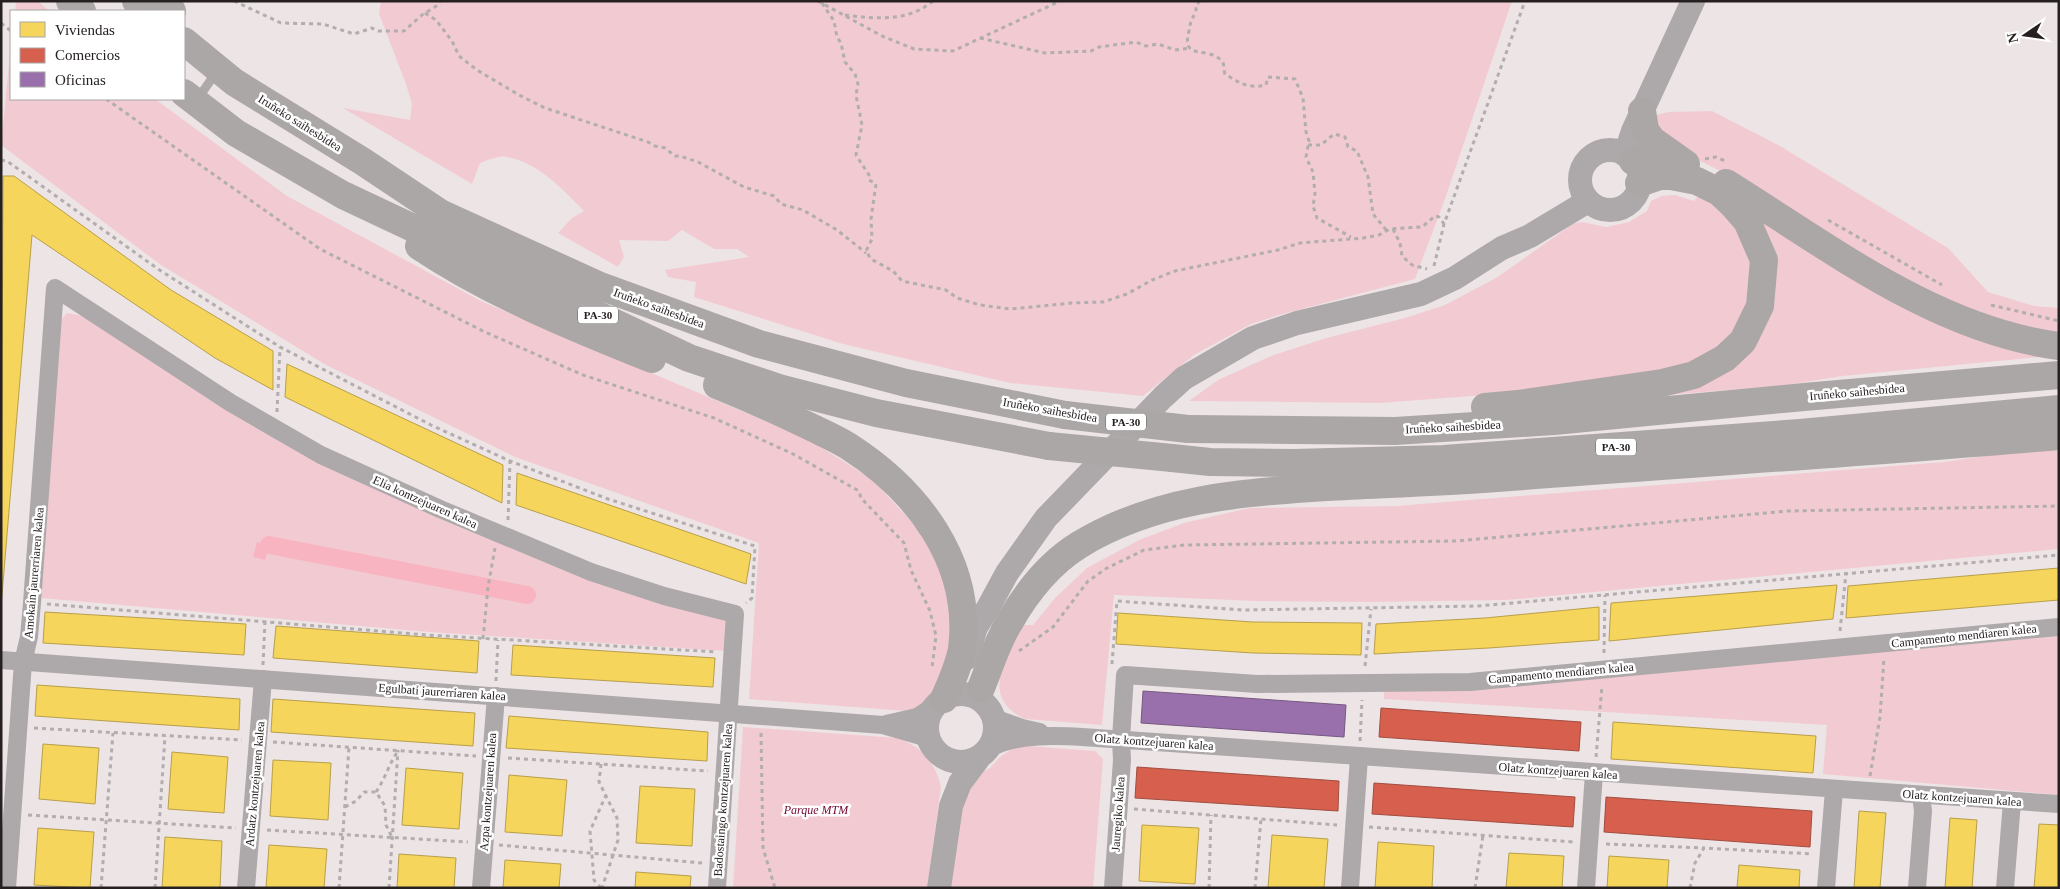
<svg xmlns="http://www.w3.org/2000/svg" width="2060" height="889" font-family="'Times New Roman',serif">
<rect width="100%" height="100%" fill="#ede4e6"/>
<g fill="#f2cbd2">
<path d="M16,1H38L49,11H15Z"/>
<path d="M381,1H1512L1445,199L1415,279L1279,315L1251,324L1194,355L1143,396L1010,383L843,344L694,297L696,282L668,277L665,270L749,257L737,249H714L682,230L668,241L619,240L624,257L618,267L558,233L572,218L584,211C562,189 538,162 506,157C499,155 487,161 480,163L472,184L343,108L410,120L412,104L406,84L379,14Z"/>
<path d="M11,44V99H155L287,196L481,301L808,439L873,480L930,542L947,588L955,634L937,696L919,712L749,699L759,543L515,457L326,365L161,265L1,145Z"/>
<path d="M1712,111L1780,146L1948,248L1988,292L2034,306L2059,308V336L2026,330L1951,302L1859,256L1724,173L1669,145L1652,116L1669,112Z"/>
<path d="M1675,195L1694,201L1699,195L1725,209L1743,230L1751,259L1752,295L1734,337L1707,359L1660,376L1512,393L1379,403L1189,401L1218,380L1271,356L1326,338L1405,318L1445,305L1496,278L1573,224L1582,222L1606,227L1629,222L1647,211L1651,201L1662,196Z"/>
<path d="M1752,212L2059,355L1843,376L1779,386L1654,396L1736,358L1768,322L1771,288Z"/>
<path d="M67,313L83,316L276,438L725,620L728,627L726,651L429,632L41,598L59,322Z"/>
<path d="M2059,445V549L1507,600L1371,602L1255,601L1114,595L1102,725L1025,719C979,698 1006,657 1021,625H1033L1055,598L1087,568L1139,540L1184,523L1249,508L1396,506L1944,462Z"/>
<path d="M2059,636V795L1823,774L1827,725L1384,699V690L1501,686Z"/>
<path d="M743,727L898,738C923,748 935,762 941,787L927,888H733Z"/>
<path d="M1029,746L1095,751L1103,759L1093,888H948L961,807L978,774L990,768L1000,757L1012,749Z"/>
</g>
<path fill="#f8b4c1" d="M257,542L269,545L265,560L253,557Z"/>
<g fill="#f6d55c" stroke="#b89f4a">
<path d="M3,176H14L171,290L273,351V390L215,358L32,235L1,607Z"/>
<path d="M287,364L503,465L502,503L285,397Z"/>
<path d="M517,473L751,554L746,584L516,505Z"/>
<path d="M2059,568V600L1846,618L1848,586Z"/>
<path d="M1837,585L1833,619L1609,641L1611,603Z"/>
<path d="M1599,607V640L1489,648L1374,654L1376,624L1485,618Z"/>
<path d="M45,612L246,624L244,655L43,643Z"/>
<path d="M1118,613L1253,622L1362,623L1361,655L1253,653L1116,644Z"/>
<path d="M276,626L479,641L477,673L273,658Z"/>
<path d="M513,645L715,658L713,687L511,675Z"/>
<path d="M37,685L240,699L239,730L35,716Z"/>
<path d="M273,699L475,713L473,746L271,732Z"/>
<path d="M509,716L708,732L707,761L506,748Z"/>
<path d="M1613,722L1816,736L1813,773L1611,759Z"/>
<path d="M43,744L99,748L95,804L39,799Z"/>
<path d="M172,752L228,757L224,813L168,809Z"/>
<path d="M273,760L331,763L328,820L270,816Z"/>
<path d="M406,768L463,773L459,829L402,825Z"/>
<path d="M509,775L567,780L562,836L505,832Z"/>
<path d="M640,786L695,789L692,846L636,843Z"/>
<path d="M1859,811L1886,813L1880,888H1854Z"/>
<path d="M1950,818L1977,820L1972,888H1945Z"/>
<path d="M2039,824L2059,825V888H2034Z"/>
<path d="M1142,825L1199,828L1195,884L1139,881Z"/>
<path d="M38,828L94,832L90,888L34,885Z"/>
<path d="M1272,835L1328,839L1324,888H1268Z"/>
<path d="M165,837L222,841L220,888H162Z"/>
<path d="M1378,842L1434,846L1432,888H1375Z"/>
<path d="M269,845L327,849L324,888H266Z"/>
<path d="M1509,853L1564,856L1562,888H1506Z"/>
<path d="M399,854L456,858L454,888H397Z"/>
<path d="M1609,856L1669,860L1667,888H1607Z"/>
<path d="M505,860L561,864L559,888H503Z"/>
<path d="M1739,865L1800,870L1799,888H1737Z"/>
<path d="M636,872L691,876L690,888H635Z"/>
</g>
<g fill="#d6604d" stroke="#a14d40">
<path d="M1381,708L1581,722L1579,751L1379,737Z"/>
<path d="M1137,767L1339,781L1338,811L1135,798Z"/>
<path d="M1374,783L1575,797L1573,827L1372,814Z"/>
<path d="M1606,797L1812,811L1810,847L1604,832Z"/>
</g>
<path fill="#9970ab" stroke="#765881" d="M1143,691L1346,705L1344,737L1141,723Z"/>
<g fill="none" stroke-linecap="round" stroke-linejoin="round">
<path stroke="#f8b4c1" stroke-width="18" d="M269,545L527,595"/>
<g stroke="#b2adae" stroke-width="3" stroke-dasharray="4 4" stroke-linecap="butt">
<path d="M234,1L281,23L323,24L354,34L372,28L378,31H404L422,15L438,5L440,1"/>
<path d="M818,1L882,36L914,49L953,51L1060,1"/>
<path d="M1200,1L1196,5V13C1190,20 1191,22 1189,31C1181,61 1206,46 1221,60C1225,63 1223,69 1225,74C1239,83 1249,89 1266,85L1268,77L1295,79L1303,98L1306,132L1309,141L1306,157L1313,172L1315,194L1313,206L1317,218L1351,237"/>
<path d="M822,3L834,21L837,37L841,43L845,62L855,74L858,84L856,95L862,125L856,155L869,175V180L876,184L871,219L872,239L866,251L871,259L893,271L902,281L946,290L957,298L980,305L1011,309L1072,303L1103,302L1127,294L1152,280L1175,271L1278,250L1300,243L1363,238L1379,235L1390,229L1422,227L1435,216L1439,217L1444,224"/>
<path d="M425,13L436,20L452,41L459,56L477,70L519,95L545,108L648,142L655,146L665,148L675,156H680L698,162L744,187L774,196L781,204L803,210L837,230L866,253"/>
<path d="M845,15C876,19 908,22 933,1"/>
<path d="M1,23L11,31"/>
<path d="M980,38L1045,53L1091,51L1099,47L1136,42L1146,46L1158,44L1175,50L1190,48"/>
<path d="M106,99L320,249L485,332L583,375L714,418L793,454L859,491L861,498L904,543L911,570L930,611L936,636L932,668"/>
<path d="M1308,145H1321L1334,134L1345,137L1348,147L1357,151L1368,177L1373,214L1387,231"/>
<path d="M1705,159L1716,157L1725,161"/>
<path d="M1,160L7,161L158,269L280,347L431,425L510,461L608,499L755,546L752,598L746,603"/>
<path d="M1828,220L1942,285"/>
<path d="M1393,229L1400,243L1402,256L1412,265L1427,269"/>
<path d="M1434,266L1444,224L1525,1"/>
<path d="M1991,305L2059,321"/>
<path d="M277,412L280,347"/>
<path d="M508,520L510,461"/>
<path d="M47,604L427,635L717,652"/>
<path d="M1840,631L1846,573"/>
<path d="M483,639L488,587L495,548"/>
<path d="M1019,651L1053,627L1088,581L1107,568L1144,550L1185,545L1456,541L1788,511L2059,506"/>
<path d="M1604,653L1605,595"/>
<path d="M1112,664L1117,601L1243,610L1478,606L2059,555"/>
<path d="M263,665L265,621"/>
<path d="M1365,666L1371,609"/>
<path d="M496,681L498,640"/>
<path d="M34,728L242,740"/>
<path d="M761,733L763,848L775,888"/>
<path d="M1360,741L1362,700"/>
<path d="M273,742L476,756"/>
<path d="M1596,757L1602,686"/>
<path d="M508,758L708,771"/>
<path d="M601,764L599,782L617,818L618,840L602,888"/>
<path d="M1870,776L1880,717L1884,658"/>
<path d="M376,792C385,779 389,764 398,751"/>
<path d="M345,807L356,801L364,792H376L385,806L386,825L392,837"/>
<path d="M1134,809L1337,825"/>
<path d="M28,815L236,828"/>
<path d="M1369,827L1574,842"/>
<path d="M267,830L468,842"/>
<path d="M1606,844L1704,848"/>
<path d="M499,845L702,863"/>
<path d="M101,888L113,733"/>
<path d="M155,888L165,736"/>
<path d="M339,888L349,747"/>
<path d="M389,888L398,750"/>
<path d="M601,888L594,880L590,831L606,795"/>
<path d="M1209,888L1211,815"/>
<path d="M1255,888L1261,819"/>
<path d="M1475,888L1483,835"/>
<path d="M1690,888L1695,863L1704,848L1813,854"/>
</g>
<path stroke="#ada8aa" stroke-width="9" d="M197,100L217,71"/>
<g stroke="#ada8aa" stroke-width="18">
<path d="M1,660L883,725L928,738"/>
<path d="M994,718L1022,728L1040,732"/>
<path d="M886,724L917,717L937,704"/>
<path d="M990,748C1021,732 1063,736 1097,738L2059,804"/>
<path d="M7,888L23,662L29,637L32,603L55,288L231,403L321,455L440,509L591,572L664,596L735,614L717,888"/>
<path d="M246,888L263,679"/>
<path d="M481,888L496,696"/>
<path d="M1113,888L1122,760L1121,739L1125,675L1257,684L1470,682L2059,627"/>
<path d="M1350,888L1359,757"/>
<path d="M1586,888L1594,773"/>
<path d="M1826,888L1834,790"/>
<path d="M1917,888L1923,811L1921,796"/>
<path d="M2005,888L2012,802"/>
</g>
<g stroke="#ada8aa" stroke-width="24">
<circle cx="1610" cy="180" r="30"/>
<path d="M1625,155L1633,131L1693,1"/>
<path d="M967,658L976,627L988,608L1007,573L1046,518L1163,397L1184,378L1253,338L1297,323L1421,294L1455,278L1502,248L1530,236L1588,201"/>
<circle cx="961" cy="728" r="34"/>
<path d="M939,888L951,806L960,783L978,759"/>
</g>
<g stroke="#aca7a7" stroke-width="28">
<path d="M70,1L82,11"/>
<path d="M136,1L148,11"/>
<path d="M160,1L172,11"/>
<path d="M184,41L234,82L362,161L440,213L600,286L759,344L906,383L1065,415"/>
<path d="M184,93L236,133L343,195L689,358L779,388L876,413L1049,446"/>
<path d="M1642,111L1645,130L1652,140L1686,164"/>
<path d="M1633,161L1680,163"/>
<path d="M1726,183C1829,247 1936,330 2059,346"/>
<path d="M419,246C491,294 572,327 652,359"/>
<path d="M717,385C749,398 780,412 811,427C823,433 837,439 848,446C917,490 973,562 962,649C959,666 951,683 944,699"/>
<path d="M1485,407L1518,404L1662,383L1694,375L1725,358L1743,341L1760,306L1764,260L1747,221L1732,204L1719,192L1697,181L1671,176H1660L1639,183"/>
<path d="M1188,429L1395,431L1554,421L1804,397L2059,375"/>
<path d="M1172,458L1210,462L1293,463L1444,459L1800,433L2059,409"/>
<path d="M981,688C990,666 997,642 1009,623C1026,593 1050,563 1079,545C1154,499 1242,492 1327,487C1384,484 1441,482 1497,478C1684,464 1872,452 2059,436"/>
</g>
<g stroke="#aca7a7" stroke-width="28">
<path d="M1065,415L1188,429"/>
<path d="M1049,446L1172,458"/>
</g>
</g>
<g text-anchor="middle" stroke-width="5" stroke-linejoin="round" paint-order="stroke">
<g fill="#fff" stroke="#676363" stroke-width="1">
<rect x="578" y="306.5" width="40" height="17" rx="4"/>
<rect x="1106" y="413.5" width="40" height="17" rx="4"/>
<rect x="1596" y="438.5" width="40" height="17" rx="4"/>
</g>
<g font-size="11" font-weight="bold" fill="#262020">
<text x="598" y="319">PA-30</text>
<text x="1126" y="426">PA-30</text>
<text x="1616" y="451">PA-30</text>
</g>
<g font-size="12" fill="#262020" stroke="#fff">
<text transform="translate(300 123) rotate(32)" y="4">Iruñeko saihesbidea</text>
<text transform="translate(659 308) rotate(20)" y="4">Iruñeko saihesbidea</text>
<text transform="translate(1857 392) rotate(-5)" y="4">Iruñeko saihesbidea</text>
<text transform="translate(1050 410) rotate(10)" y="4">Iruñeko saihesbidea</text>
<text transform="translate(1453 427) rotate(-3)" y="4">Iruñeko saihesbidea</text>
<text transform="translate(425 502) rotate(24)" y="4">Elia kontzejuaren kalea</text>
<text transform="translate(34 573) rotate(-85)" y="4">Amokain jaurerriaren kalea</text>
<text transform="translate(1964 636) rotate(-6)" y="4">Campamento mendiaren kalea</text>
<text transform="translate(1561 673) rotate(-5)" y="4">Campamento mendiaren kalea</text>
<text transform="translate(442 692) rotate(4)" y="4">Egulbati jaurerriaren kalea</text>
<text transform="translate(1154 742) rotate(4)" y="4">Olatz kontzejuaren kalea</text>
<text transform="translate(1558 771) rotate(4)" y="4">Olatz kontzejuaren kalea</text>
<text transform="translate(255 784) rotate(-85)" y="4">Ardatz kontzejuaren kalea</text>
<text transform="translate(488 792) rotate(-86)" y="4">Azpa kontzejuaren kalea</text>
<text transform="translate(1962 798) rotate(4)" y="4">Olatz kontzejuaren kalea</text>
<text transform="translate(723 800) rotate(-86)" y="4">Badostaingo kontzejuaren kalea</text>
<text transform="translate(1118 814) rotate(-86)" y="4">Jauregiko kalea</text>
</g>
<g font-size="12" font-style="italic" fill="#760631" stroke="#fff">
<text x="816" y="814">Parque MTM</text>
</g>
</g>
<rect width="2060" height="889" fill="none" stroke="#262020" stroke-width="5"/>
<rect x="10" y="10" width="175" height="90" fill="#ffffff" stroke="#a8a6a6"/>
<rect x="20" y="22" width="25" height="15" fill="#f6d55c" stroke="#a8a6a6"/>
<text x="55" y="35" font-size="15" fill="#262020">Viviendas</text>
<rect x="20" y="48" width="25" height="15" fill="#d6604d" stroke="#a8a6a6"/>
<text x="55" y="60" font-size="15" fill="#262020">Comercios</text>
<rect x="20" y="72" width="25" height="15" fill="#9970ab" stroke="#a8a6a6"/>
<text x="55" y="85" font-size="15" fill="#262020">Oficinas</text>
<g transform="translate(2025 35) rotate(257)" stroke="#ffffff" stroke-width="4" paint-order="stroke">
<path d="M0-4L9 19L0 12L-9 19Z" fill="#262020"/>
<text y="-8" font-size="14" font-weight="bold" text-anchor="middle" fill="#262020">N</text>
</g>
</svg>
